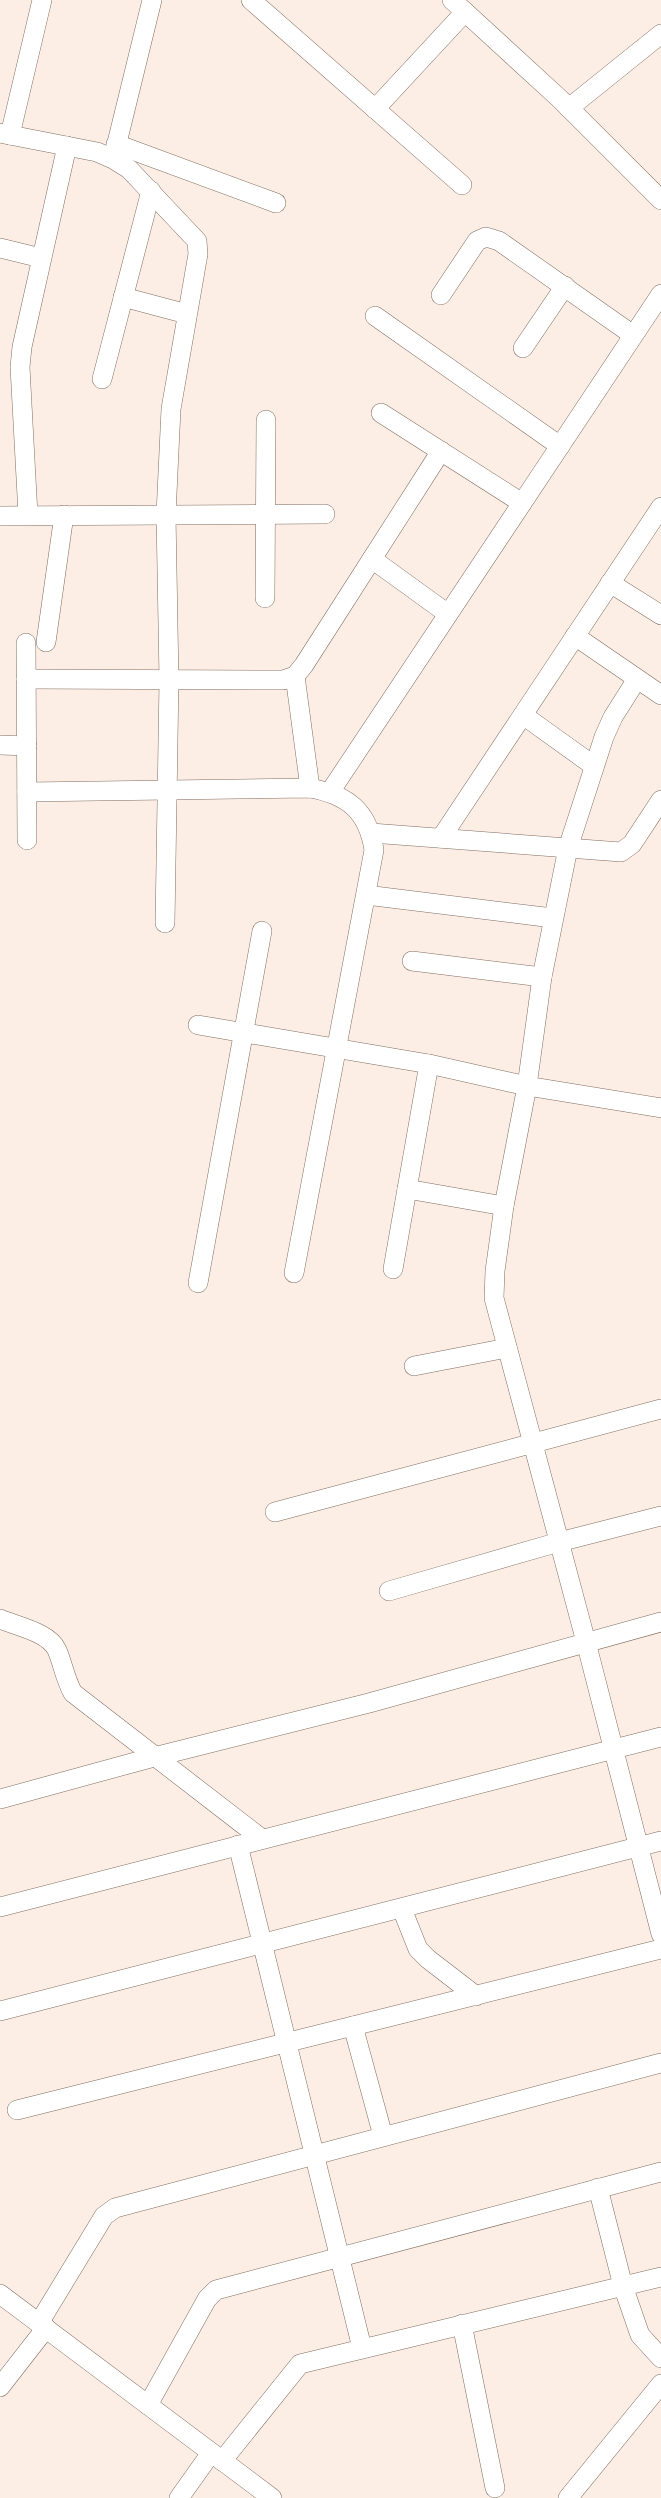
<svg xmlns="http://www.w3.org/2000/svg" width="661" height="2498" font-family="Commissioner,sans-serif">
<rect width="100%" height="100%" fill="#fceee5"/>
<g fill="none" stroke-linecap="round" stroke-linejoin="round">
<defs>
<g id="minor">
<path d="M251,0L462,185"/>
<path d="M452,0L560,99L661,200"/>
<path d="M569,108L661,34"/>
<path d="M375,109L465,12"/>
<path d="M0,133L97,152L113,159L129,169L197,241L198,254L171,409L166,515L169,680L165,923"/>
<path d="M10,135L42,0"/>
<path d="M116,144L276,203"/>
<path d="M114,155L152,0"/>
<path d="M0,248L41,258"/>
<path d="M441,295L477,241L486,237L499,241L633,335"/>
<path d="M123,297L187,314"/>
<path d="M375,316L560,446"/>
<path d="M523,348L565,286"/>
<path d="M102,379L151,191"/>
<path d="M381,413L522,503"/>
<path d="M28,515L20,367L22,347L67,146"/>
<path d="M0,516L325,514"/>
<path d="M372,559L448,614"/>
<path d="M610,583L661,615"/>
<path d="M265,598L266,420"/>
<path d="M575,636L661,695"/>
<path d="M46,642L64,515"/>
<path d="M26,643L27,840"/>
<path d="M295,676L310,788"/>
<path d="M26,679L283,680L295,676L304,665L441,451"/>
<path d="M637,679L613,717L604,737L568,848L542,977L527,1086L504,1206L495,1271L494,1298L586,1642L661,1934"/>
<path d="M523,715L594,766"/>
<path d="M0,745L27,746"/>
<path d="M27,792L310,788C348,795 368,811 374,850L294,1273"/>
<path d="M330,792L661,294"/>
<path d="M371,833L621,852L632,844L661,800"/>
<path d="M441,838L661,507"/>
<path d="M366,895L553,918"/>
<path d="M412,961L542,977"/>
<path d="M198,1025L429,1064L527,1086L661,1108"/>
<path d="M407,1189L504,1206"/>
<path d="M393,1269L429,1064"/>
<path d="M198,1283L262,931"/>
<path d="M414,1366L507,1348"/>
<path d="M275,1512L661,1409"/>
<path d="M389,1591L559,1542L661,1516"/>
<path d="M0,1619C16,1626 49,1632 57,1650C63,1664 65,1679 73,1693L262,1839"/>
<path d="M0,1799L154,1757L369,1703L661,1622"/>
<path d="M238,1845L362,2348"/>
<path d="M0,1907L661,1737"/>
<path d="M402,1909L418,1949L428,1959L476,1996"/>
<path d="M0,2011L661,1841"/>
<path d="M353,2026L383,2136"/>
<path d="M17,2110L661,1949"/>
<path d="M598,2188L623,2286L640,2335L661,2358"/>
<path d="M0,2294L272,2498"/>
<path d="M39,2323L104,2216L115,2208L661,2063"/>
<path d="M462,2324L495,2488"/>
<path d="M0,2387L46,2328"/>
<path d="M148,2405L207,2299L216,2290L661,2172"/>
<path d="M222,2461L300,2364L661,2277"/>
<path d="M179,2498L211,2453"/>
<path d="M568,2498L661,2384"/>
</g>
</defs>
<use href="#minor" stroke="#816d5f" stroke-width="20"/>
<use href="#minor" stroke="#fff" stroke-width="19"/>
</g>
</svg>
